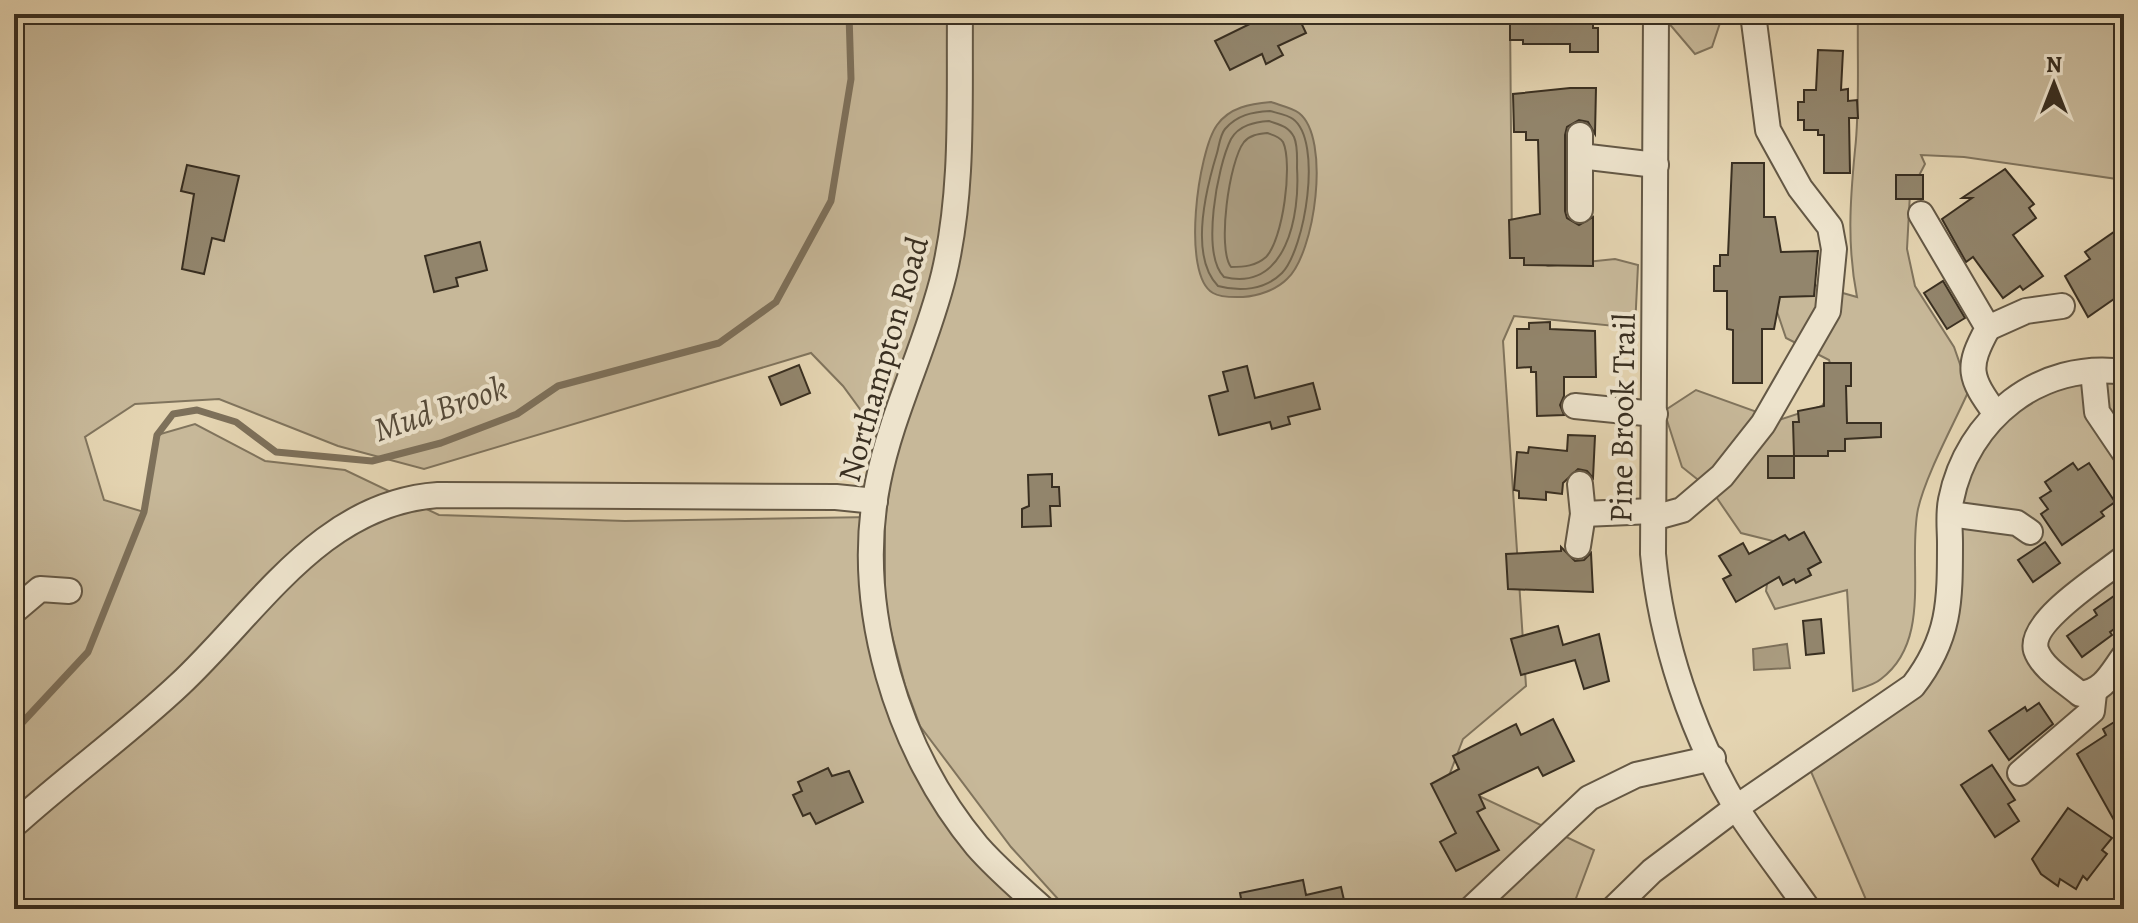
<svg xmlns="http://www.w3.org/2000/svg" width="2138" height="923" font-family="Alegreya,serif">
<rect width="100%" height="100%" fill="#e4d4b1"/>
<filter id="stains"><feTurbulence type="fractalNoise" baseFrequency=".0025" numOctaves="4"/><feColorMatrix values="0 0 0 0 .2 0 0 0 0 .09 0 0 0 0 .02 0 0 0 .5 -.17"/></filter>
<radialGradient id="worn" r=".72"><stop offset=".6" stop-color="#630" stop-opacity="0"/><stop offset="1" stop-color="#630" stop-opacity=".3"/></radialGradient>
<g fill="#c7b899" stroke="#80745d" stroke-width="2">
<path d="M14,14H960L959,176L887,446L843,386L811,353L424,469L338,446L219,399L135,404L85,437L104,500L144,512L157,435L195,424L265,461L345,470L439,515L625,521L872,517L871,576L926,770L1043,909H14Z"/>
<path d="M965,14H1510L1512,251L1548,266L1615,259L1638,265L1635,328L1514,316L1503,341L1526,686L1463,739L1447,781L1594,850L1572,909H1067L1011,847L920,726L905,685L885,609V520L897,437L961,223Z"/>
<path d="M1661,14H1723L1712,47L1695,54Z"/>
<path d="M1858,14H2124V180L1964,157L1921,155L1925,164L1910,193L1907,249L1915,286L1954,347L1969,390C1954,424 1926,474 1918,509C1907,562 1933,640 1881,679C1874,685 1862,688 1853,691L1847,590L1775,609L1766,591L1773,541L1741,533L1712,491L1682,467L1664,411L1696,390L1779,420L1822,406L1836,382L1829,360L1786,338L1769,288L1790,278L1857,297C1847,246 1850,201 1855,150C1860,106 1857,59 1858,14Z"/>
<path d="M2124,372V909H1870L1806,760L1929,665L1950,504L2013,399Z"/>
</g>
<g fill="#aa9c80" stroke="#7d705a" stroke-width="2">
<path d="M1271,102C1279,105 1293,108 1299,113C1331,138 1315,254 1287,279C1276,290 1258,296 1243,297C1234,297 1221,298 1213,293C1181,275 1198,151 1217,125C1230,107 1250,104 1271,102Z"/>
<path d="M1787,644L1790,668L1754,670L1753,649Z"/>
</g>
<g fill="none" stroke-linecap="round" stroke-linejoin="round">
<g stroke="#726650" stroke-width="2">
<path d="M1270,111C1277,113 1288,115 1293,119C1323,141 1305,249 1282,273C1265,290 1240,292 1218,286C1189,256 1206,189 1217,153C1219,146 1220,135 1225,129C1237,115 1252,112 1270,111Z"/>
<path d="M1269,121C1280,125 1288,126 1294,137C1298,146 1297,159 1297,168C1300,214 1287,292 1224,277C1201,254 1217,167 1231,139C1239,125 1255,122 1269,121Z"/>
<path d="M1267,133C1273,135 1279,136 1283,142C1293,163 1283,240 1266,257C1256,266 1244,267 1231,267C1217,249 1229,161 1244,142C1250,135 1258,134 1267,133Z"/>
</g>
<path stroke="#7d705a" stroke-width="7" d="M14,736L20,725L88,652L144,512L157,435L173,414L197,410L236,422L276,452L372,461L441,443L517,414L558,386L719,343L776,302L831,201L851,79L849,14"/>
</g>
<g fill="#92856c" stroke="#392f21" stroke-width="2">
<path d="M1270,14H1297L1306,33L1278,46L1283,55L1266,64L1262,54L1230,70L1215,41Z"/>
<path d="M1510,14H1593V28H1598V52H1570V44H1523V40H1510Z"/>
<path d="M1818,50L1843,51L1841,90L1848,89V101L1857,100L1858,118H1849L1850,173H1824V135H1818V130H1804V120H1798V102H1804V90H1816Z"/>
<path d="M1570,88H1596L1595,134L1588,122L1579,120L1567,127L1565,135V211L1567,218L1579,225L1593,217V266L1524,265V258H1510L1509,220L1540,214L1538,140H1526V132H1514L1513,94Z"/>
<path d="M1732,163H1764V217H1775L1781,252L1818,251L1814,296L1780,297L1774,329H1762V383H1733V330L1727,329V291H1714V266H1720V255H1728Z"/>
<path d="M187,165L239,176L224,241L212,238L204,274L182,269L194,194L181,191Z"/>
<path d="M2005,169L2034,204L2029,208L2036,218L2013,235L2043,276L2023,290L2020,286L2003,298L1973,257L1966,262L1942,219L1972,198H1962Z"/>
<rect x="1896" y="175" width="27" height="24"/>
<path d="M2124,225V292L2088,317L2065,276L2090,259L2085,252Z"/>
<path d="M480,242L487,270L456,278L458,286L434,292L425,256Z"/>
<path d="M1943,281L1965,318L1947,329L1924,293Z"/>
<path d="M1550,322V329L1595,331L1596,377H1564V396L1560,405L1564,415L1537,416L1536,372H1531V367L1517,368V329H1529V323Z"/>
<path d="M1824,363H1851V386H1846L1847,423H1881V437L1845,439V451H1828V456H1794V478H1768V456H1794L1793,422H1799L1798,411L1824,406Z"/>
<path d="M799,365L810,393L781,405L769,377Z"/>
<path d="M1247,366L1255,398L1313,383L1320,409L1288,417L1290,424L1272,429L1270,422L1219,435L1209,396L1228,391L1223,372Z"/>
<path d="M1568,435L1595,436L1593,478L1587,471L1578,469L1563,483L1562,494L1546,492V500L1519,498V491L1514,490L1517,452L1528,453L1529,447L1567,451Z"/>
<path d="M2073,463L2078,470L2089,463L2115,502L2101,512L2104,516L2062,545L2041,514L2048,509L2040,498L2051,491L2045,482Z"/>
<path d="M1052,474V487H1059L1060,506H1050L1051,526L1022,527V509L1029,506L1028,475Z"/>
<path d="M1804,532L1821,562L1808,569L1811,575L1796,583L1794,579L1783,585L1779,577L1736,602L1723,579L1731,575L1719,556L1743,543L1749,554L1785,535L1789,540Z"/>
<path d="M2045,542L2060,563L2033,582L2018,560Z"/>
<path d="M1561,547L1575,561L1584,560L1591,553L1593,592L1508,589L1506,554L1561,551Z"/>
<path d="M2124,589V622L2110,632L2112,635L2082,657L2067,636L2097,615L2094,610Z"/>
<path d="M1821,619L1824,653L1806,655L1803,621Z"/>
<path d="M1558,626L1563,645L1599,634L1609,681L1584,689L1575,660L1521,675L1511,639Z"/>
<path d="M2039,703L2053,724L2009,760L1989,731L2025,707L2027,711Z"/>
<path d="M2124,716V838L2077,754L2106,735L2103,729Z"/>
<path d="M1553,719L1574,761L1543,776L1538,767L1479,795L1485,808L1477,812L1499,850L1456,871L1440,842L1456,833L1431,784L1459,769L1453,756L1516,724L1521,735Z"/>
<path d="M1992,765L2015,800L2008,804L2019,821L1995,837L1961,785Z"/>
<path d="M828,768L832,776L849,771L863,802L816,824L810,813L803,816L793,795L802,791L798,782Z"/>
<path d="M2068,808L2112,838L2102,850L2107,854L2087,880L2083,876L2076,889L2060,879L2058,886L2041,874L2032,859Z"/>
<path d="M1303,880L1306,895L1341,887L1346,909H1243L1240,893Z"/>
</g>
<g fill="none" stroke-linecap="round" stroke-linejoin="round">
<defs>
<g id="minor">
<path d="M960,14C959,101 964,189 944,274C927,345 892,411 878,482C853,606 897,750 977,846C997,869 1021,889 1043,909"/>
<path d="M1656,14L1653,554C1661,641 1692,734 1737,809C1759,843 1785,876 1808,909"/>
<path d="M1580,156L1656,165"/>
<path d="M1580,210V135"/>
<path d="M1921,214L1988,328C1966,368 1969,377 1996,414"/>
<path d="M1988,328L2026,311L2062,306"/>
<path d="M2093,371L2097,412L2124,452"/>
<path d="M1575,406L1655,414"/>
<path d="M1583,514L1653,511"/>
<path d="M1950,514L2017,523L2030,532"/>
<path d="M1653,518L1682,510L1722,476L1763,424L1828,311L1834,249L1830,227L1800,188L1768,130L1753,14"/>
<path d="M1578,546L1583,514L1580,484"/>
<path d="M2124,558C2103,575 2028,621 2036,650C2042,668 2066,682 2080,694C2103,692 2111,674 2124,656"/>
<path d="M14,611L40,589L69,591"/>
<path d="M2020,773L2092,711L2094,693"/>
<path d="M14,825C68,776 127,734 180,684C258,611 321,503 438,495L836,497L875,501"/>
<path d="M1471,909L1589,798L1636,775L1713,758"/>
<path d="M1613,909L1652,871L1737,807L1913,686C1950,638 1950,602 1950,543C1950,529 1948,514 1951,500C1967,419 2040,360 2124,372"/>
</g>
</defs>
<use href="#minor" stroke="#645845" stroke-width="28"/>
<use href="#minor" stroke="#ede3cc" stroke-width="24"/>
</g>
<g text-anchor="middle" stroke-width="8" stroke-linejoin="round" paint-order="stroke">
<g font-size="32" fill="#392f21" stroke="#ede3cc">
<text transform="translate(883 359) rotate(-74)" y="11">Northampton Road</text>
<text transform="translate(1622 418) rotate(-89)" y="11">Pine Brook Trail</text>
</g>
<g font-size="34" font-style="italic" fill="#554a39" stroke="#ede3cc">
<text transform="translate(440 408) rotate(-19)" y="12">Mud Brook</text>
</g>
</g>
<rect width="2138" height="923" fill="none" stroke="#e4d4b1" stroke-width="48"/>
<rect x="16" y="16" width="2106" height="891" fill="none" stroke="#392f21" stroke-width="4"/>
<rect x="24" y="24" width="2090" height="875" fill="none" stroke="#392f21" stroke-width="2"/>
<g transform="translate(2054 84)" stroke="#ede3cc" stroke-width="6" paint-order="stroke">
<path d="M0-6L14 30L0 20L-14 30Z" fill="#392f21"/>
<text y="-12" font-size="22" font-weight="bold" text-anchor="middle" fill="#392f21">N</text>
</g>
<rect width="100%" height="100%" filter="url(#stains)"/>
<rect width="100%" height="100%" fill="url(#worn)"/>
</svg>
